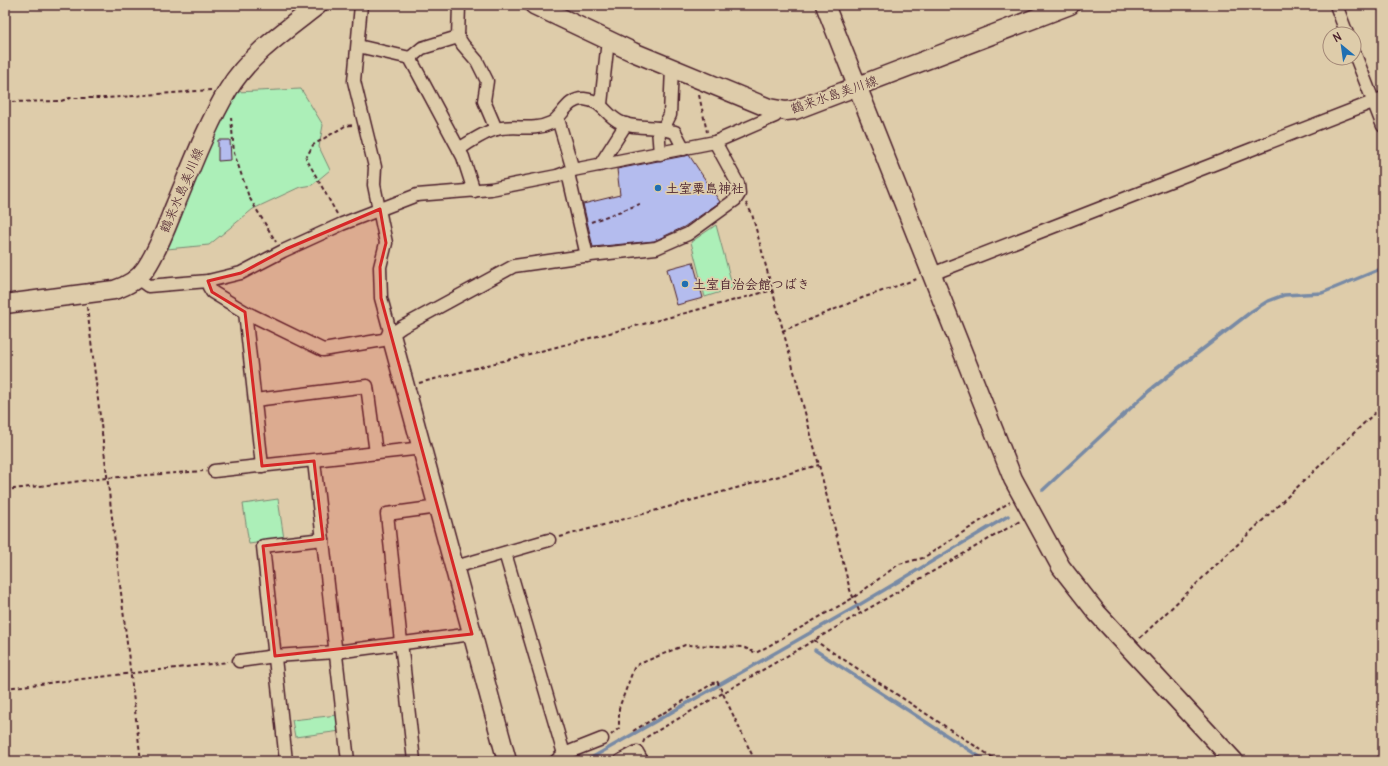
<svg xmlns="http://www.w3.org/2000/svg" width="1388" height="766" font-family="Delius,'Klee One',sans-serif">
<rect width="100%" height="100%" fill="#deccaa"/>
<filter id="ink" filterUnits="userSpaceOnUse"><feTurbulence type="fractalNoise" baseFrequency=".025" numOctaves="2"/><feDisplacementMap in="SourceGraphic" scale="8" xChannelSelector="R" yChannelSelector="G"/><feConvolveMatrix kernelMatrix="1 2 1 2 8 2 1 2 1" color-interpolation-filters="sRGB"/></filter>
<g filter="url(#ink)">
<g fill="#acefb8" stroke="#7b8772">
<path d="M301,89L323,125L319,147L330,170L312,185L300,187L253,209L209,245L167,249L215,131L236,92Z"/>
<path d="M716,225L733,288L705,297L691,242Z"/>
<path d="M278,499L284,539L249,544L243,504Z"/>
<path d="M338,715L341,731L295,737L292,720Z"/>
</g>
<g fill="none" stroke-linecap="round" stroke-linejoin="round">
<g stroke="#788aa5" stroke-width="3.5">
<path d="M1043,490L1150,390L1252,311L1268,301L1284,295L1322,293L1383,268"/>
<path d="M815,650L986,761"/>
<path d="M586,761L859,605L1008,516"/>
</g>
</g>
<g fill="#b4bcee" stroke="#4a1f2b">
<path d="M218,140H230L231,160L218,161Z"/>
<path d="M689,155L720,202L684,227L654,241L593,247L583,204L620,195L617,169Z"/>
<path d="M693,262L703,298L677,305L667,269Z"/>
</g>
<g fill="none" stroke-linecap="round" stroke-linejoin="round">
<defs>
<g id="street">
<path d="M361,5L354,81L375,167L374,185L386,243L380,267L381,298L391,335"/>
<path d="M1336,5L1347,34"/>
<path d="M458,37L463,45L477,61L487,81L484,101L496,129"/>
<path d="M358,46L410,58L463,157L474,191"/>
<path d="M1354,52L1383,126"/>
<path d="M410,58L422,48L458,37L459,5"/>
<path d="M601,104L608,40"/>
<path d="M558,119L573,170"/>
<path d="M658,128L660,154"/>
<path d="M663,129L670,115L672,67"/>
<path d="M459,149C470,142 484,132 497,129C515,124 532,132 551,123C562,118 567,98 584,99C603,101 604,113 618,121C629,128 645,126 657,128C663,129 669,131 675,132L684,149"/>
<path d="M600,165L626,124"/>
<path d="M568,173L587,256"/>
<path d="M932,274L1383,98"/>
<path d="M137,278L148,286L208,281L241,273L283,251L342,224L417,195L491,189L557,176L573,170L715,142L775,116L780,111"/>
<path d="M208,281L209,287L212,292L245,312L323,350L383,340L402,327L514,266L591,255L656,248L688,234L735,200L739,194L738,184L715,142"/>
<path d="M245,312L262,466"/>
<path d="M255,400L367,386L376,453"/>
<path d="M314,461L348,761"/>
<path d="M214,471L423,448"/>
<path d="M505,553L564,754"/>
<path d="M455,567L549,540"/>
<path d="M239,661L275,656L336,652L472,634"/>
<path d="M286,761L263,546L323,539"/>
<path d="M414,761L387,514L438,507"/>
<path d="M556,761L564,754L602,739"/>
<path d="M620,761L637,752L642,761"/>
</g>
<g id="secondary">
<path d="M534,5L633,52L769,108L786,111L795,110L1070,5"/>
<path d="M825,5L1013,479L1061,567L1097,613L1234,761"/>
<path d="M5,304L114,290C127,286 138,280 146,268C158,250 166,228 174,208C191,168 206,127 228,90C249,55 286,30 318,5"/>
<path d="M391,335L507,761"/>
</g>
</defs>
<use href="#street" stroke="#4a1f2b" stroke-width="15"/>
<use href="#secondary" stroke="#4a1f2b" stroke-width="21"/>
<g stroke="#4a1f2b" stroke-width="2" stroke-dasharray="4 3" stroke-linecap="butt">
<path d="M699,95L707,132"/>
<path d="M5,102L61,101L70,98H107L211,90"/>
<path d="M231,117L234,153L249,197L276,242"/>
<path d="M746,203L752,214L819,465L850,590L860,613"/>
<path d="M337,214L306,158L313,145L345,126L353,125"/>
<path d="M591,222L640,204"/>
<path d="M87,307L141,761"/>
<path d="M782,331L862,298L917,279"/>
<path d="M419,383L773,290"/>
<path d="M5,490L107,478L203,471"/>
<path d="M560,537L819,465"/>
<path d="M1140,638L1383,405"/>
<path d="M814,640L998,761"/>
<path d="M5,688L228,662"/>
<path d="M633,731L717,681L755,761"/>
<path d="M611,735L619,728V708L634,668L639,664L685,645L743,647L756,653L853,598L899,564L923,558L1010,502"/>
<path d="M643,743L645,738L1020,521"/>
</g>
<use href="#street" stroke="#deccaa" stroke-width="12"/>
<use href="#secondary" stroke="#deccaa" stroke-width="18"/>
</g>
</g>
<path fill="#d62828" fill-opacity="0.2" stroke="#d62828" stroke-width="3" stroke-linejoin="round" d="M380,209L386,243L380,267L381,298L472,634L275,656L263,546L323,539L314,461L262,466L245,312L212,292L208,281L241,273L286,249Z"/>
<g fill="#1f6fb2" stroke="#deccaa" stroke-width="1.5">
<circle cx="658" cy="188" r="4"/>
<circle cx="685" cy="284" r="4"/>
</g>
<g text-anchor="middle" stroke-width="3.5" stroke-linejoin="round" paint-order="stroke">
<g font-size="13" fill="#4a1f2b" stroke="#deccaa">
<text transform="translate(834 94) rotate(-19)" y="5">鶴来水島美川線</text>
<text transform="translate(181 190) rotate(-67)" y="5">鶴来水島美川線</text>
</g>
<g font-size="13" font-weight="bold" fill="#4a1f2b" stroke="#deccaa" text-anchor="start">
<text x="666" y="193">土室粟島神社</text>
<text x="693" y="289">土室自治会館つばき</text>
</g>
</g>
<rect width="1388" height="766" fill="none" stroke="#deccaa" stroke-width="20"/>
<rect x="10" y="10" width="1368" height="746" fill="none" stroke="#4a1f2b" stroke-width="1.5" filter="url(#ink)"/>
<g transform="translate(1342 46) rotate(331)"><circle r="19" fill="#deccaa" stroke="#a38777"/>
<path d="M0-3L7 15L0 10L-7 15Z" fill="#1f6fb2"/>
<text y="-6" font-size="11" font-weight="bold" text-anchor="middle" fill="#4a1f2b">N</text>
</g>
</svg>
